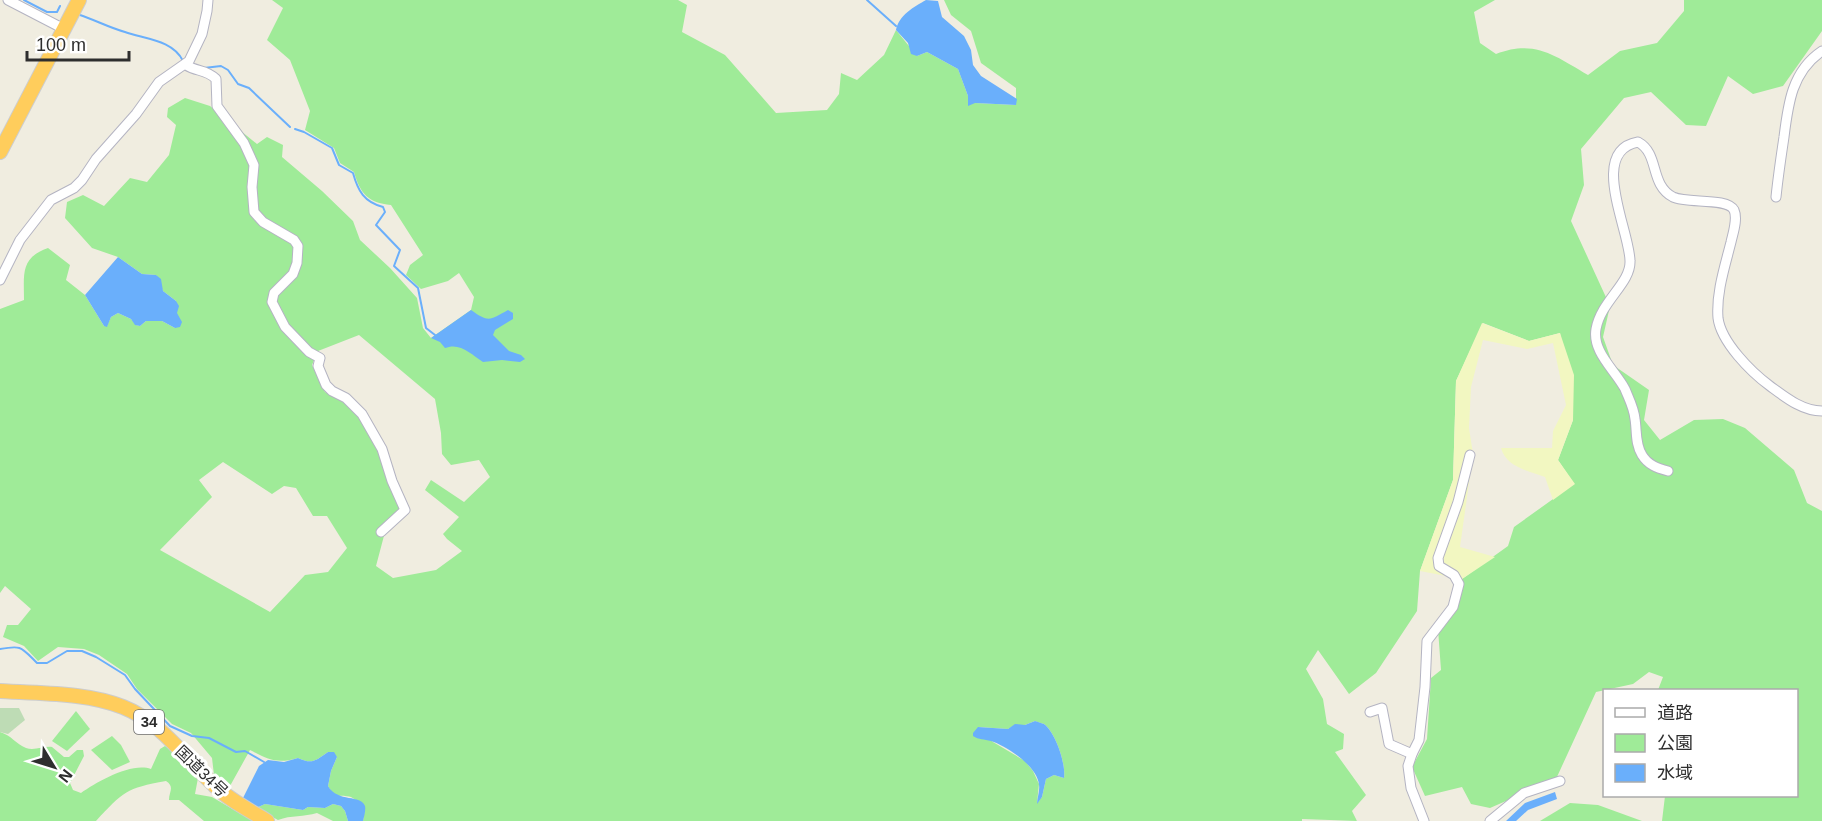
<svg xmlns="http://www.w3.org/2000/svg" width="1822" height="821" font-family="Arial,'Noto Sans JP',sans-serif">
<rect width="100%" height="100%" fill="#f0ede0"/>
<g fill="#9feb98" fill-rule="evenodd">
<path d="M272,0H678L687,5L682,32L725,55L776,113L827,110L839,94L841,73L857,80L884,55L896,30L917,56L927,52L958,69L968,96L975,103L1016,105V88L981,63L971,31L951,15L944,0H1495L1474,12L1480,43L1496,54C1535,39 1555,56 1588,75L1620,51L1657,43L1684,11V0H1822V31L1783,86L1753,94L1728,76L1706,126L1686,125L1651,92L1624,98L1581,149L1584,185L1571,221L1610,306L1603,337L1613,365L1649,390L1644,420L1660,440L1694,420L1723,419L1745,428L1794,470L1807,503L1822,511V821H1662L1665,796H1796V690H1658L1663,677L1649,672L1633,684L1596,692L1556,779L1490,808L1471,804L1462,787L1425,796L1412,767L1427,739L1431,678L1441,670L1438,629L1458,605L1462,579L1508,546L1514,527L1574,484L1558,460L1573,420L1560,333L1529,341L1483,323L1456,381L1453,480L1420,571L1417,611L1376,673L1349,694L1318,650L1306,669L1323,699L1327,724L1344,734L1343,749L1335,752L1366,795L1352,811L1357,821L1302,819V821H363L365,807C361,804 355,799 351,797C339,794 336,800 328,786L331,771L337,757L328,752C316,760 313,765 298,758C277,764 269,760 250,750L230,786L214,775L212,758L191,733L172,724L137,689L127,674L99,655L84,649L58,647L38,661L24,646L3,637L7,625H18L31,609L5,586L0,593V309L24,300C24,274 20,258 48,248L70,265L66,280L85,295L104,326H107L111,317L118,313L131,319L136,325L140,326L146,321H162L175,328L177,313L176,301L163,291L156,275L142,274L118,257L92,248L65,218L67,202L83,195L104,206L130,178L147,182L169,155L176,125L167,117L168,108L185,98L210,106L257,144L267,137L283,145L282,157L322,191L353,221L360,240L390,268L417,298L423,328L431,338L471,310L474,297L459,273L448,281L421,289L406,275L410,265L423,255L391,205C368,203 360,193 354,172L340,163L334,148L305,130L310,111L290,60L267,40L283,8ZM359,335L435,399L441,433L442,454L451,465L479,460L490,477L464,502L431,480L425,490L459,517L443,534L447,539L462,551L436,570L393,578L376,566L385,532L403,515L378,449L352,407L325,392L312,365L318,351ZM223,462L272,494L284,486L296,488L313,516H327L347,548L328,572L305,575L270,612L160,550L212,497L199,480ZM1035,721C1035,721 1043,724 1044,724C1056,733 1066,764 1064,778L1054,775L1046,779L1042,797L1037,803L1039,784L1033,771L1025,761L993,742L978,727L1008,729L1015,725H1025Z"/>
<path d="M76,711L90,729L67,751L52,741Z"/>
<path d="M0,732C11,735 16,744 26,748C34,751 44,746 52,747L64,757H69L77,750H83L84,756L70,783L73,790L81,793C97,782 131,762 151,769L160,749L165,746C172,750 191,771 198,778L195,794L212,797L253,821H204L179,800H169C169,791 175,787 166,781C126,788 123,792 96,821H0Z"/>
<path d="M112,736L121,745L130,762L112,770L91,750Z"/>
<path d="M1570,803L1598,805L1642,821H1540Z"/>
<path d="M265,804L303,810L308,807L325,808L333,804L341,806L345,811L348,821H333L317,813C304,817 291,815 278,820L256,808Z"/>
</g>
<path fill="#f2f7c1" d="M1482,323L1529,341L1560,333L1574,375L1573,420L1558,460L1575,484L1553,500L1545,477C1529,471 1506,467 1501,448H1552L1553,431L1566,405L1553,343L1527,349L1483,340L1471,387L1469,428L1473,454L1460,547L1495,557L1462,579L1420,571L1453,480L1456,381Z"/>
<path fill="#bedcb5" d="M0,708H19L25,720L8,734L0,732Z"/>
<g fill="#6aaffb">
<path d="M926,0L938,1L942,17L964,36L971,50L973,65L981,76L1017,99L1016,105L975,103L968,106V96L958,69L927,52L917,56L911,54L908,43L896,30C899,15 914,7 926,0Z"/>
<path d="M118,257L142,274L156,275L161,279L163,291L176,301L179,306L177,313L182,322L180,327L175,328L162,321H146L140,326L135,325L131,319L118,313L111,317L107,327L104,326L85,295Z"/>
<path d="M471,310C489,323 490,320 508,310L513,313V319L495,330L493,335L509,351L521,355L525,359L520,362L502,360L483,362C471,354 460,342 445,348L440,342L431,338Z"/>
<path d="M1035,721C1036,721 1043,724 1044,724C1056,733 1066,764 1064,778L1054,775L1046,779L1042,797L1037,804C1037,798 1040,791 1039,785C1038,767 1007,746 991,741C984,739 979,740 973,736V733L978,727L1008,729L1015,724L1025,725Z"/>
<path d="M328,752H334L337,757L331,771L328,786C338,803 361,794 365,806C366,810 364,817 363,821H348L345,811L341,806L333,804L325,808L308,807L303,810L265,804L256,808L243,798L259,766L268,760L284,762L298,758C313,765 316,760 328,752Z"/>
<path d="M1555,792L1557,799L1528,810L1516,821H1506L1525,803Z"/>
</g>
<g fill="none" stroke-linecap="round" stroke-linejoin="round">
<g stroke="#6aaffb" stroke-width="2">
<path d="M24,0L47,12H57L60,6"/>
<path d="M867,0L896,26"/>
<path d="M80,15C95,20 110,28 125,32C145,39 173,40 183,61"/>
<path d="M204,68L221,66L228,70L238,84L249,88L290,127"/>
<path d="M295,129L304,132L332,148L339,165L353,173C358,191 364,202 383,207L385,212L376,225L400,250L394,266L418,288L426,328L435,335"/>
<path d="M0,649C22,645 21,647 37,663H47L67,651H82L96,657L125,675L135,689L170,726L192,736L209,738L236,752L245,751L264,762"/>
</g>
<defs>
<g id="minor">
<path d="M8,0L64,29"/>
<path d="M186,65C197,72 206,69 216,79L217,106L244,143L254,165L252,187L254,212L263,222L294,240L298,246L297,263L293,274L274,293L272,302L285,327L309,352L320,358L318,366L326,385L332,391L346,398L362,414L382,449L392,481L405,510L381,532"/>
<path d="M1776,197C1778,177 1781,157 1784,137C1788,104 1792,71 1822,51"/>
<path d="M0,280L20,240L51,200L74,188L82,180L96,159L136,114L159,82L189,61L202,34L207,11L208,0"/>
<path d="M1668,471C1657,468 1648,465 1642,455C1635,444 1637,431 1635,419C1634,408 1629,399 1625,389C1615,370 1592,352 1596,329C1601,301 1631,283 1630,261C1630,231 1588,151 1638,142C1660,154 1649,184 1673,197C1687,204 1727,197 1734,210C1738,219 1733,233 1731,242C1725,266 1716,293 1718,318C1721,342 1751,372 1770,386C1785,397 1802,411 1822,411"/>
<path d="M1370,712L1382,708L1389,744L1412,754"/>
<path d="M1424,821L1411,788L1408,766L1412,754L1419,740L1425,687L1427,641L1453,607L1459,584L1454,575L1439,566L1438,558L1458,502L1470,455"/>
<path d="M1490,821L1524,793L1560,781"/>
</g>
<g id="highway">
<path d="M0,152L79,0"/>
<path d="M0,691C40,694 85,692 123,707C161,722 185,758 214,785C229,800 249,810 267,821"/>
</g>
</defs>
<use href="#minor" stroke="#b4b4c2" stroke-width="11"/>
<use href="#highway" stroke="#cdcdcd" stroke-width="16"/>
<use href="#minor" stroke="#fff" stroke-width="9"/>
<use href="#highway" stroke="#ffcd5c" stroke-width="14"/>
</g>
<g text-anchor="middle" stroke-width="6" stroke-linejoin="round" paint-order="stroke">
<rect fill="#fff" stroke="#6d6d6d" stroke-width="1.5" x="134" y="710" width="30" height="24" rx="4.5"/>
<g font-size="15" font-weight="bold" fill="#2e2e2e">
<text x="149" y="727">34</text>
</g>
<g font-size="16" fill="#2e2e2e" stroke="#fff">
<text transform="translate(202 771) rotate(44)" y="6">国道34号</text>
</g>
</g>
<rect x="1603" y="689" width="195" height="108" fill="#ffffff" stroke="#ababab" stroke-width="1.5"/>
<rect x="1615" y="708" width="30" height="9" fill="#ffffff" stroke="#ababab" stroke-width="1.5"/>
<text x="1657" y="719" font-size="18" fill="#2e2e2e">道路</text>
<rect x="1615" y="734" width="30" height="18" fill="#9feb98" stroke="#ababab" stroke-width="1.5"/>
<text x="1657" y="749" font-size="18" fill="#2e2e2e">公園</text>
<rect x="1615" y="764" width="30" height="18" fill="#6aaffb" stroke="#ababab" stroke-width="1.5"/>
<text x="1657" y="779" font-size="18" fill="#2e2e2e">水域</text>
<g transform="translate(54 767) rotate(128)" stroke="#ffffff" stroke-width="4.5" paint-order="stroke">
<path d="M0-4.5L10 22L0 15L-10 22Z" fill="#2e2e2e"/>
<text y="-9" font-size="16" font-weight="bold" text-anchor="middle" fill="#2e2e2e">N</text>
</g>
<path d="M27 51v9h102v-9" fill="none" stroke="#2e2e2e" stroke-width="3"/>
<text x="36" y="51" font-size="18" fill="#2e2e2e" stroke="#ffffff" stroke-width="4.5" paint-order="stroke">100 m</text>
</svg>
